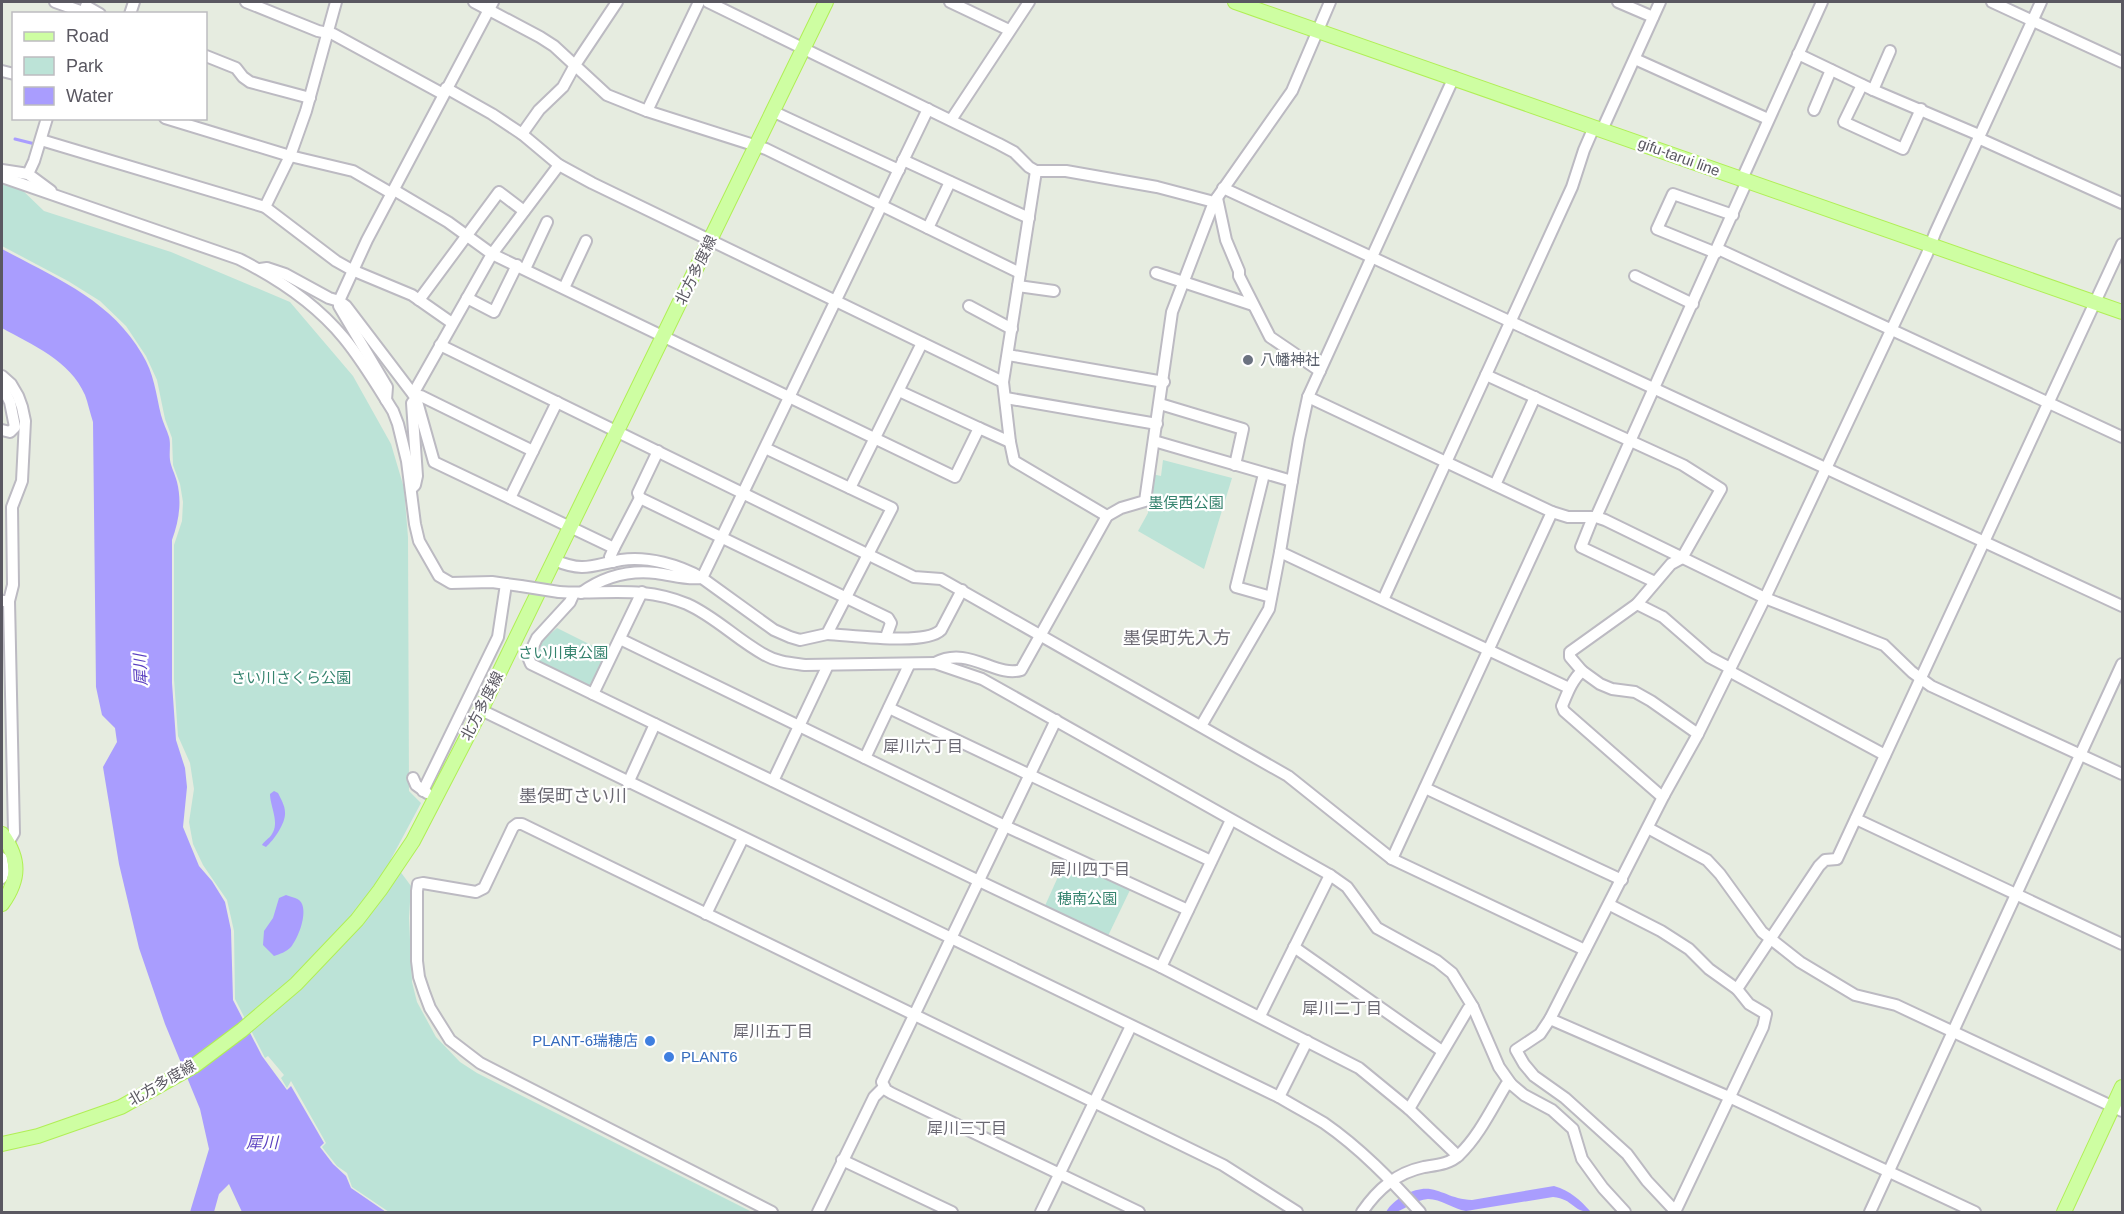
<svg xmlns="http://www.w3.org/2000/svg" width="2124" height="1214" font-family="Arial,'Noto Sans JP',sans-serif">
<rect width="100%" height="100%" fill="#e6ece0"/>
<g fill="#bce3d7">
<path d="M2,182L18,186L44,211L171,252L290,302L353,376L391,444L404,488L408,537L409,791L421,803L391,859L411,886L409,918L412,982L417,1002L436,1037L460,1062L477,1073L752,1212H389L352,1187L347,1173L337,1166L322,1147L326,1143L291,1081L287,1088L281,1078L284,1075L268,1056L265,1058L235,999L234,931L227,900L203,865L193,844L189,822L194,789L190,763L178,736L174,679V545L182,521L183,502L180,484L173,465L172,438L165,419L157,380L146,356L126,326L100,301L68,281L2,246Z"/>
<path d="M1163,460L1232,478L1204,569L1138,531L1148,513L1152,474L1161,476Z"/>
<path d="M557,628L609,654L592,690L533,661L541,642Z"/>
<path d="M1066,859L1130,890L1107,938L1044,908Z"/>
</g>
<g fill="#a99dfe">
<path d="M2,249C54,277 111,300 142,354C154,373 156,394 161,415C163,423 167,430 169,437C171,444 169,452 170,460C171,467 175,474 177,482C182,502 179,521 172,540V683L176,740L185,768L187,787L183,827L199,866L212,881L225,902L231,930L233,1000L262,1056L287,1090L291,1086L324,1143L320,1147L333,1164L346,1176L351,1188L386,1212H242L229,1184L219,1194L214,1212H190L209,1149L200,1109L165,1024L139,948L119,864L103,767L117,742L115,728L102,715L96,687L93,422C90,413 88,403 85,395C70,360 32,345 2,328Z"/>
<path d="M274,791L278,793C281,799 285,806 285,812C286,823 274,840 266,847L262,845C265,840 269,839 272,834C280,823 270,806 270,794Z"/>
<path d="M286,895C291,897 300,898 302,904C307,916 298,938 291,947C286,952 280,954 274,956L263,945L264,931L273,918L279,898Z"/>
<path d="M1554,1186C1571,1191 1580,1200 1591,1212C1572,1212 1574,1199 1553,1197L1466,1211C1453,1209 1441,1199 1428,1199C1415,1200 1406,1209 1396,1212C1393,1214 1389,1212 1386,1212C1390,1205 1396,1200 1403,1196C1434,1178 1442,1199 1472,1200Z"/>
</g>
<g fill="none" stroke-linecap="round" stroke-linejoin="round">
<path stroke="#a99dfe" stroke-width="3" d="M15,139L35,144"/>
<defs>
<g id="minor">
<path d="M55,2L83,12"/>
<path d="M246,2L318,31L333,34L443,94"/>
<path d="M474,2L540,37L554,46L607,95L647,111L766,149L1020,273"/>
<path d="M708,2L999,144L1014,152L1029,167L1036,171H1066L1157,187L1214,202"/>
<path d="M950,2L1009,30"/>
<path d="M1618,2L1653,17"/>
<path d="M1992,2L2122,62"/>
<path d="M86,6L100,14"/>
<path d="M130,14L134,2"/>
<path d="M1798,54L1873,90L1979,135"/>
<path d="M206,56L236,68L243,77L250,82L310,98"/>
<path d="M1635,59L1768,119"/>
<path d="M2,71L14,74"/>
<path d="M1454,77L1308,397L1299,439L1280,552L1569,688"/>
<path d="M1862,85L1844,122L1903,149L1921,109"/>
<path d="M446,88L492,114L522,134L559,165L592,183L1003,382"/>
<path d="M1873,90L1890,51"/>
<path d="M1814,110L1831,70"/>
<path d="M647,111L699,2"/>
<path d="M772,111L899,170"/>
<path d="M165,118L290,156L353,171L391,193"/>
<path d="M951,120L1029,2"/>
<path d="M1602,130L1660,2"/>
<path d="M522,134L539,110L563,87L575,65L617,2"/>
<path d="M1978,138L2122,203"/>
<path d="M41,140L265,207L336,261L352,270L412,295L452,323"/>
<path d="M903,160L1029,218"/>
<path d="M559,165L492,254L955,477L979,428L1010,442L1003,382L1036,171"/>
<path d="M2,170L28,174L34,161L47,118"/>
<path d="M28,174L51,191"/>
<path d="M2,177L239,259C277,278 316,304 344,338C363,361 378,387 393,411L398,424L407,461L415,524L419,541L439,576L451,583L492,582L521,586"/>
<path d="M1742,179L1822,2"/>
<path d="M1223,188L2122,606"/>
<path d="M394,190L448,222L492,254L413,394"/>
<path d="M1217,198L1226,240L1239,271V276L1270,337L1320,371"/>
<path d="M265,207L290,156L306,111L336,2"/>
<path d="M928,228L950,182"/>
<path d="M1718,249L2122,437"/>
<path d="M1716,253L1657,229L1673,194L1733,215"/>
<path d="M260,269L267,268L285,274L329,298L339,301L346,306L416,398L434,462L614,548L610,557L613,562"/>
<path d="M525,269L547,222"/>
<path d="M1156,273L1253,305"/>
<path d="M1635,276L1693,304"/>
<path d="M1018,286L1054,291"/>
<path d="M564,288L586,241"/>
<path d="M467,298L494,312L517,265"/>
<path d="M419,300L499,192L524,211"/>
<path d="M969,306L1012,329"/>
<path d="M440,345L914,577L941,579L1288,776L1392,859L1585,950"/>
<path d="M1008,355L1164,382"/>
<path d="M1486,375L1683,465L1721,489L1682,558L1671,564L1637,604L1570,652V657L1582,671C1572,680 1567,694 1562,706L1564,711L1660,795H1664"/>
<path d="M2,376L11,384L18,396L22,407L25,421L22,481L12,507L13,585L9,601"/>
<path d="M2,386L10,402L15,427L10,432L2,430"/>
<path d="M899,391L979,428"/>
<path d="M1308,397L1552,512L1568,517H1596L1605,520L1765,598L1884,645L1912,672L1931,686L2122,774"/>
<path d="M1006,398L1157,424"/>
<path d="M386,400L387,387L339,306V301L367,240L493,2"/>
<path d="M1160,404L1243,429L1235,465"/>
<path d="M1154,441L1292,481"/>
<path d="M1010,442L1014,461L1107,516"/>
<path d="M765,448L892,508L827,634L800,640L790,637L774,630L702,578L928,109"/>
<path d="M658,451L638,493L640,498L888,618L891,623L886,637"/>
<path d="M1264,474L1236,587L1271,597"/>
<path d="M1495,485L1535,397"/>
<path d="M850,488L922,343"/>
<path d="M411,489L415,485L417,476L412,403L416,398L421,396L533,451"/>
<path d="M510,498L557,402"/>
<path d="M1593,517L1581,547L1655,582"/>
<path d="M1596,517L1747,181"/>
<path d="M614,548L640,498"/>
<path d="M554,560C585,573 592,565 621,560C648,556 679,565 702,578C684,580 673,575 656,573C629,570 603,577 581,593"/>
<path d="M559,592C605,595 641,585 687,604C716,617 737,640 765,655C777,662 791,663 805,665L935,663L982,679L1330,875L1347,887L1377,928L1437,961L1452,973L1473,1007L1499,1067L1511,1084L1524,1095L1552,1110L1573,1129L1582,1159L1603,1188L1625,1212"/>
<path d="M574,593L570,602L537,638L528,657L531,664L979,881L1161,967L1359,1068L1409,1109L1458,1156"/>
<path d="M1383,600L1572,187L1584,150L1594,127"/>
<path d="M2,601H9L14,833L8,843"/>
<path d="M1637,604L1663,617L1709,657L1730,668"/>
<path d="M827,634C851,635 925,646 941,630L962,590"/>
<path d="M620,639L1005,826L1188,910"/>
<path d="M935,663C968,645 996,678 1021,670L1107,516L1121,508L1145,501L1172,312L1214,202L1292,91L1330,2"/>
<path d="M1582,671L1600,684L1612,689L1635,692L1651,701L1698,734"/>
<path d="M1729,671L1885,755"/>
<path d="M593,694L642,592"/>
<path d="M889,708L1211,861"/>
<path d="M481,710L1279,1097C1294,1106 1309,1114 1324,1123C1360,1148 1391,1180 1420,1212"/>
<path d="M1056,720L882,1082L886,1090L891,1093L1139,1212"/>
<path d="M1201,726L1269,609L1280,552"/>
<path d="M865,758L909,665"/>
<path d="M413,778L416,785L427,793"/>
<path d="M773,781L828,665"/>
<path d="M628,783L655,724"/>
<path d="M1425,788L1622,880"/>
<path d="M423,791L498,637L506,584"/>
<path d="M1856,819L2122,944"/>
<path d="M1648,828L1707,860L1720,874L1762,932L1800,962L1855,995L1896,1005L2122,1111"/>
<path d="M2,858L4,872L2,878"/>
<path d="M1392,859L1552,512"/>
<path d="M1610,905L1661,931L1689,949L1709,969L1737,989"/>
<path d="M706,914L743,838"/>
<path d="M1294,947L1442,1051"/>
<path d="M1161,967L1231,820"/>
<path d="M1260,1016L1330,875"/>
<path d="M1550,1019L1729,1097L1975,1212"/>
<path d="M1279,1097L1307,1041"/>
<path d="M1409,1109L1468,1009L1473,1007"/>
<path d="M842,1160L952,1212"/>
<path d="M772,1212L480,1063L450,1040L430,1008L424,992L419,977L417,961V891L418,884L423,883L476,892L484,888L513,827L517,824H522L1223,1165L1297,1212"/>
<path d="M818,1212L874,1097L884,1087"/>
<path d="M1041,1212L1131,1026"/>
<path d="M1362,1212C1378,1189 1396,1173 1424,1167C1436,1165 1450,1164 1459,1155C1479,1136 1492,1108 1506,1085L1511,1084"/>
<path d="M1675,1212L1763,1027L1766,1014L1749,1004L1737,989L1819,866L1825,860L1837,859L2122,244"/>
<path d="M1676,1212L1647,1181L1627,1154L1565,1098L1534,1076L1524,1064L1516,1050L1540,1034L1550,1019L1664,795L1698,734L1765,598L1927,254L1935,233L2041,2"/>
<path d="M1870,1212L2122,664"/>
</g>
<g id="major">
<path d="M1235,2L2122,312"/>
<path d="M2,834C20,859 20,879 2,904"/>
<path d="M2,1144L38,1136L121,1107L194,1066L242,1030L296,984L357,920L380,890L413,841L481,710L826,2"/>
<path d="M2064,1212L2122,1087"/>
</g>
</defs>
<use href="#minor" stroke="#bcbac2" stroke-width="14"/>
<use href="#major" stroke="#b0ef55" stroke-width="16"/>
<use href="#minor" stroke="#fff" stroke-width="10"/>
<use href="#major" stroke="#cefea2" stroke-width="14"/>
<defs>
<path id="minor-bridge" d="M521,586L559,592"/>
</defs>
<use href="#minor-bridge" stroke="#bcbac2" stroke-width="14" stroke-linecap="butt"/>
<use href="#minor-bridge" stroke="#fff" stroke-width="10"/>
</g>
<circle fill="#6b7280" stroke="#fff" stroke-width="2" cx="1248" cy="360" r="6"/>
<g fill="#3f7fe0" stroke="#fff" stroke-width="2">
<circle cx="650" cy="1041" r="6"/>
<circle cx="669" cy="1057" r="6"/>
</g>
<g text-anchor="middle" stroke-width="4.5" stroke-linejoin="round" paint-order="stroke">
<g font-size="15" fill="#5a5861" stroke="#fff">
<text transform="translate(1679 157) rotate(20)" y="5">gifu-tarui line</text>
<text transform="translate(696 270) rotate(-64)" y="5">北方多度線</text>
<text transform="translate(482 706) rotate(-63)" y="5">北方多度線</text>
<text transform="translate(162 1083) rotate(-30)" y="5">北方多度線</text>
</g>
<g font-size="15" fill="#5b616d" stroke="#fff" text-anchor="start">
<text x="1260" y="365">八幡神社</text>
</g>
<g font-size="15" fill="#35836e" stroke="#fff">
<text x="1186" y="508">墨俣西公園</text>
<text x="563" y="658">さい川東公園</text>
<text x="291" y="683">さい川さくら公園</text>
<text x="1087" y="904">穂南公園</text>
</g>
<g font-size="15" fill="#366cbe" stroke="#fff" text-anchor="end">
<text x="638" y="1046">PLANT-6瑞穂店</text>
<text x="681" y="1062" text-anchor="start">PLANT6</text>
</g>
<g font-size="16" font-style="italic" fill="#5b41c0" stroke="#fff">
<text transform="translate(140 670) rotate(-93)" y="6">犀川</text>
<text x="262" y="1148">犀川</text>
</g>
<g font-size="16" fill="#6b6973" stroke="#fff">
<text x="923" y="752">犀川六丁目</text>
<text x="1090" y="875">犀川四丁目</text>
<text x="1342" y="1014">犀川二丁目</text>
<text x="773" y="1037">犀川五丁目</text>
<text x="967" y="1134">犀川三丁目</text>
</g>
<g font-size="18" fill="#6b6973" stroke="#fff">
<text x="1177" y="644">墨俣町先入方</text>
<text x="573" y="802">墨俣町さい川</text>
</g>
</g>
<rect width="2124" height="1214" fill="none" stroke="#5a5861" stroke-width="6"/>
<rect x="12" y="12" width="195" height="108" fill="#ffffff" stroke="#bdbcc0" stroke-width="1.5"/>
<rect x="24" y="32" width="30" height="9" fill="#cefea2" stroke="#bdbcc0" stroke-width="1.5"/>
<text x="66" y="42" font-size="18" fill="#5a5861">Road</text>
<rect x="24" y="57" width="30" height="18" fill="#bce3d7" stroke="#bdbcc0" stroke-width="1.5"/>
<text x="66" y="72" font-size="18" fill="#5a5861">Park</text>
<rect x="24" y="87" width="30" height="18" fill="#a99dfe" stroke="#bdbcc0" stroke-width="1.5"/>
<text x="66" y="102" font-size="18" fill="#5a5861">Water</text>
</svg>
